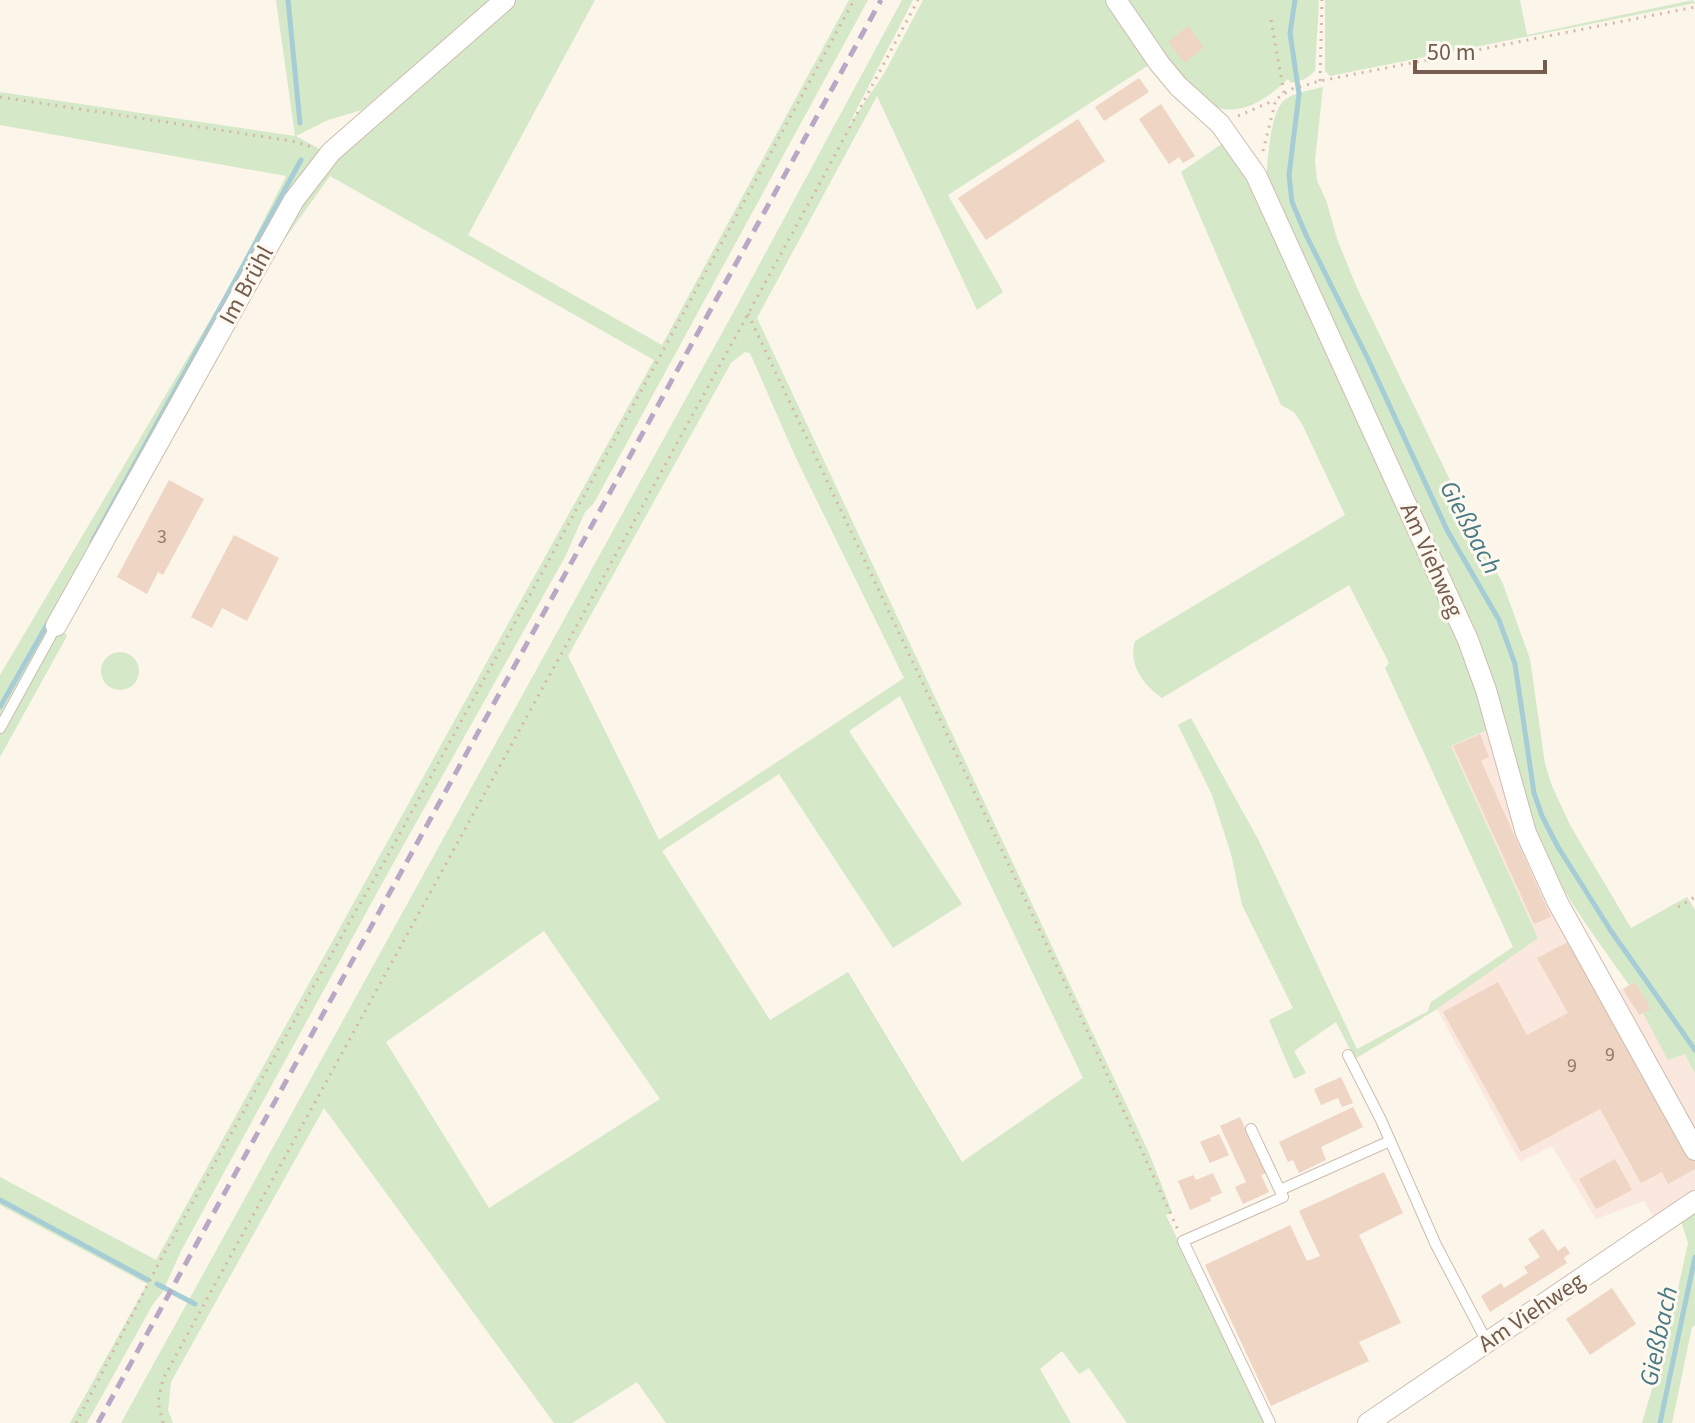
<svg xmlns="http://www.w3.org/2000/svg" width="1695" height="1423" font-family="'Source Sans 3',sans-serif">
<rect width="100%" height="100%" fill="#fbf5ea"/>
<path fill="#fae7de" d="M1489,729L1604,999L1635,982L1651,1009L1668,1059L1685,1054L1695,1074V1192L1655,1220L1644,1201L1596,1219L1552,1146L1520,1162L1437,1009L1538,938L1451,746Z"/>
<g fill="#d5e8c8" fill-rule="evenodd">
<path d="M276,0H492L362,110L328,120L296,136L334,157L512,0H595L468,235L662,345L849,0H868L594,503L585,512L565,557L384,880L181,1251L162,1293L153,1304L87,1423H70L147,1284L0,1205V1177L156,1260L654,360L330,176L274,254L183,422L169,414L55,622L67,636L0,757V675L232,283L286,176L0,125V92L295,136Z"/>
<path d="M902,0H913L846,130L885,72L923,0H1109L1152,63L948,195L1003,292L977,310L877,96L757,318L1149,1153L1172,1212L1166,1215L1264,1423H1127L1089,1368L1079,1374L1062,1351L1040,1369L1071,1423H666L637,1382L572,1423H554L324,1108L171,1382L168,1410L173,1423H121L738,304ZM745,352L750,353L795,456L904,678L659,840L568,656L731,363ZM900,696L1083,1078L962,1162L848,972L770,1020L662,851L779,774L893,948L962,904L849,731ZM544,931L660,1099L489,1208L386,1042Z"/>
<path d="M1125,0H1319L1315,71L1305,79L1291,83L1288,79C1271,95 1248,113 1223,109C1192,104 1143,26 1125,0Z"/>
<path d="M1325,0H1520L1527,35L1693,0L1695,3L1330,76L1325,71Z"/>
<path d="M1323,87L1315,160L1317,180L1327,203L1337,239L1357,288L1466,513L1503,584L1530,659L1545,764L1552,786L1570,825L1631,928L1687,897L1695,910V1074L1685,1054L1668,1060L1643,1013L1650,1008L1635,982L1629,985C1592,932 1552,881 1529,819C1520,796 1516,770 1511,746L1266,179C1268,160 1270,109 1286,99C1296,92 1312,90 1323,87Z"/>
<path d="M1223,143L1242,167L1463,652L1489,729L1451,746L1538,938L1437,1009L1355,1059L1336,1022L1294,1051L1306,1073L1294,1079L1269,1020L1293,1008L1242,905L1231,854L1212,795L1178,725L1191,718L1259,841L1357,1049L1428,1011L1431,1002L1513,947L1385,668L1389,663L1349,585L1162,698C1143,685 1128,664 1135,641L1345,515L1302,424L1294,412L1281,405L1181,172Z"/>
<circle cx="120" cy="671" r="19"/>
<path d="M1695,1209V1325L1692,1327L1672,1423H1642L1668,1334L1688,1243L1680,1218Z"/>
</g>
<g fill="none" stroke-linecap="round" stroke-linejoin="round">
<g stroke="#a6cdd5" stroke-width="5">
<path d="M288,0L300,123"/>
<path d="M1295,0L1290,33L1299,94L1289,175L1292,202L1306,235L1368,359L1447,530L1499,620L1515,664L1534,793L1542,816L1558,847L1611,931L1695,1050"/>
<path d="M92,542L301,160"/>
<path d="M0,707L49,621"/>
<path d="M0,1200L148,1280"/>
<path d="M157,1284L195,1304"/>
<path d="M1660,1423L1695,1257"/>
</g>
</g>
<g fill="#efd5c3">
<path d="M1188,26L1204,47L1185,63L1168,42Z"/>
<path d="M1139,78L1149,92L1104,121L1095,107Z"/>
<path d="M1161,104L1195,156L1183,163L1179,157L1169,164L1139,119Z"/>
<path d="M1078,119L1105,161L986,240L958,198Z"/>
<path d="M169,480L204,499L163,575L158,572L147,594L117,577Z"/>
<path d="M234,535L279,558L247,621L222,608L212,628L191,617Z"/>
<path d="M1480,734L1489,757L1481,761L1551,917L1534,924L1453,746Z"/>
<path d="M1568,942L1652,1094L1656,1092L1695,1161V1169L1668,1184L1662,1172L1641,1183L1600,1109L1521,1152L1443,1012L1498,982L1527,1035L1568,1013L1537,958Z"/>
<path d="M1635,982L1651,1009L1639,1015L1623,989Z"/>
<path d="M1341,1077L1353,1103L1342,1107L1338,1098L1321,1105L1314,1089Z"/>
<path d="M1353,1107L1363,1127L1321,1147L1326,1160L1299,1173L1293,1160L1288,1162L1279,1142Z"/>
<path d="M1240,1117L1266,1173L1261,1175L1269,1192L1243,1204L1235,1187L1246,1182L1220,1126Z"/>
<path d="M1219,1134L1229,1155L1210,1163L1200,1142Z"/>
<path d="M1615,1159L1632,1190L1596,1209L1579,1179Z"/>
<path d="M1384,1172L1403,1213L1359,1235L1401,1323L1359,1342L1369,1361L1271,1406L1205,1265L1290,1225L1307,1261L1320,1256L1299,1211Z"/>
<path d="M1213,1173L1222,1193L1210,1198L1211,1201L1190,1210L1178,1181L1193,1175L1196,1180Z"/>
<path d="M1543,1229L1558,1251L1565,1246L1570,1253L1564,1258L1567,1263L1490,1312L1481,1296L1501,1283L1504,1288L1528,1273L1524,1267L1540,1257L1528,1239Z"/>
<path d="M1612,1288L1636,1324L1590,1355L1566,1319Z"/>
</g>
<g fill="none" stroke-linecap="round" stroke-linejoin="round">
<defs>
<g id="service">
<path d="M0,728L56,626"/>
<path d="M1348,1055L1381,1120L1436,1245L1487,1342"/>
<path d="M1251,1129L1283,1197L1183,1241L1270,1423"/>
<path d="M1280,1190L1390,1141"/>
</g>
<g id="minor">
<path d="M1116,0L1159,63L1178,86L1220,124L1256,175L1468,640L1486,690L1526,833L1558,903L1695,1150"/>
<path d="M56,626L294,200L331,152L505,0"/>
<path d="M1368,1423L1695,1201"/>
</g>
</defs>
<use href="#service" stroke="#cdbdb0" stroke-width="12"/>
<use href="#minor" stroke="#cdbdb0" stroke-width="22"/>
<g stroke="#d4b8a6" stroke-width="3" stroke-dasharray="2 6" stroke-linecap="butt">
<path d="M1271,20L1284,93"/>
<path d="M1320,81L1322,0"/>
<path d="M0,97L292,141L312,147"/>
<path d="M1238,116L1275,100"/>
<path d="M1263,151L1276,99L1292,89L1320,81L1695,7"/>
<path d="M748,314L1078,1011L1178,1230"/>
<path d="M1678,907L1695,897"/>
<path d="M76,1423L161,1259L354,914L386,859L854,0"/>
<path d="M163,1423L158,1402L163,1379L821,181L918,0"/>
</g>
<use href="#service" stroke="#fff" stroke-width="10"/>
<use href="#minor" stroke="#fff" stroke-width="20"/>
<path stroke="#b8a8c5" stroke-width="5" stroke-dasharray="12 8" stroke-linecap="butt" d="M98,1423L881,0"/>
</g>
<g text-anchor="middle" stroke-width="6" stroke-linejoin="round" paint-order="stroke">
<g font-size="20" fill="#937b6b">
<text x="162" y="543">3</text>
<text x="1610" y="1061">9</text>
<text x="1572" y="1072">9</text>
</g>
<g font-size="24" fill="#745d4e" stroke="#fef9f0">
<text transform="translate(246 285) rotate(-61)" y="8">Im Brühl</text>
<text transform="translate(1432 560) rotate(66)" y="8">Am Viehweg</text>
<text transform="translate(1531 1312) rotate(-34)" y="8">Am Viehweg</text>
</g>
<g font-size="26" font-style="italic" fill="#497a85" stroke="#fef9f0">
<text transform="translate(1471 527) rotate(62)" y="9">Gießbach</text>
<text transform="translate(1658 1336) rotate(-78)" y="9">Gießbach</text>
</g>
</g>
<path d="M1415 60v12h130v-12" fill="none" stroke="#745d4e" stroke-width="4"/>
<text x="1427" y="60" font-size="24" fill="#745d4e" stroke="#fef9f0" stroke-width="6" paint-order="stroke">50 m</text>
</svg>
